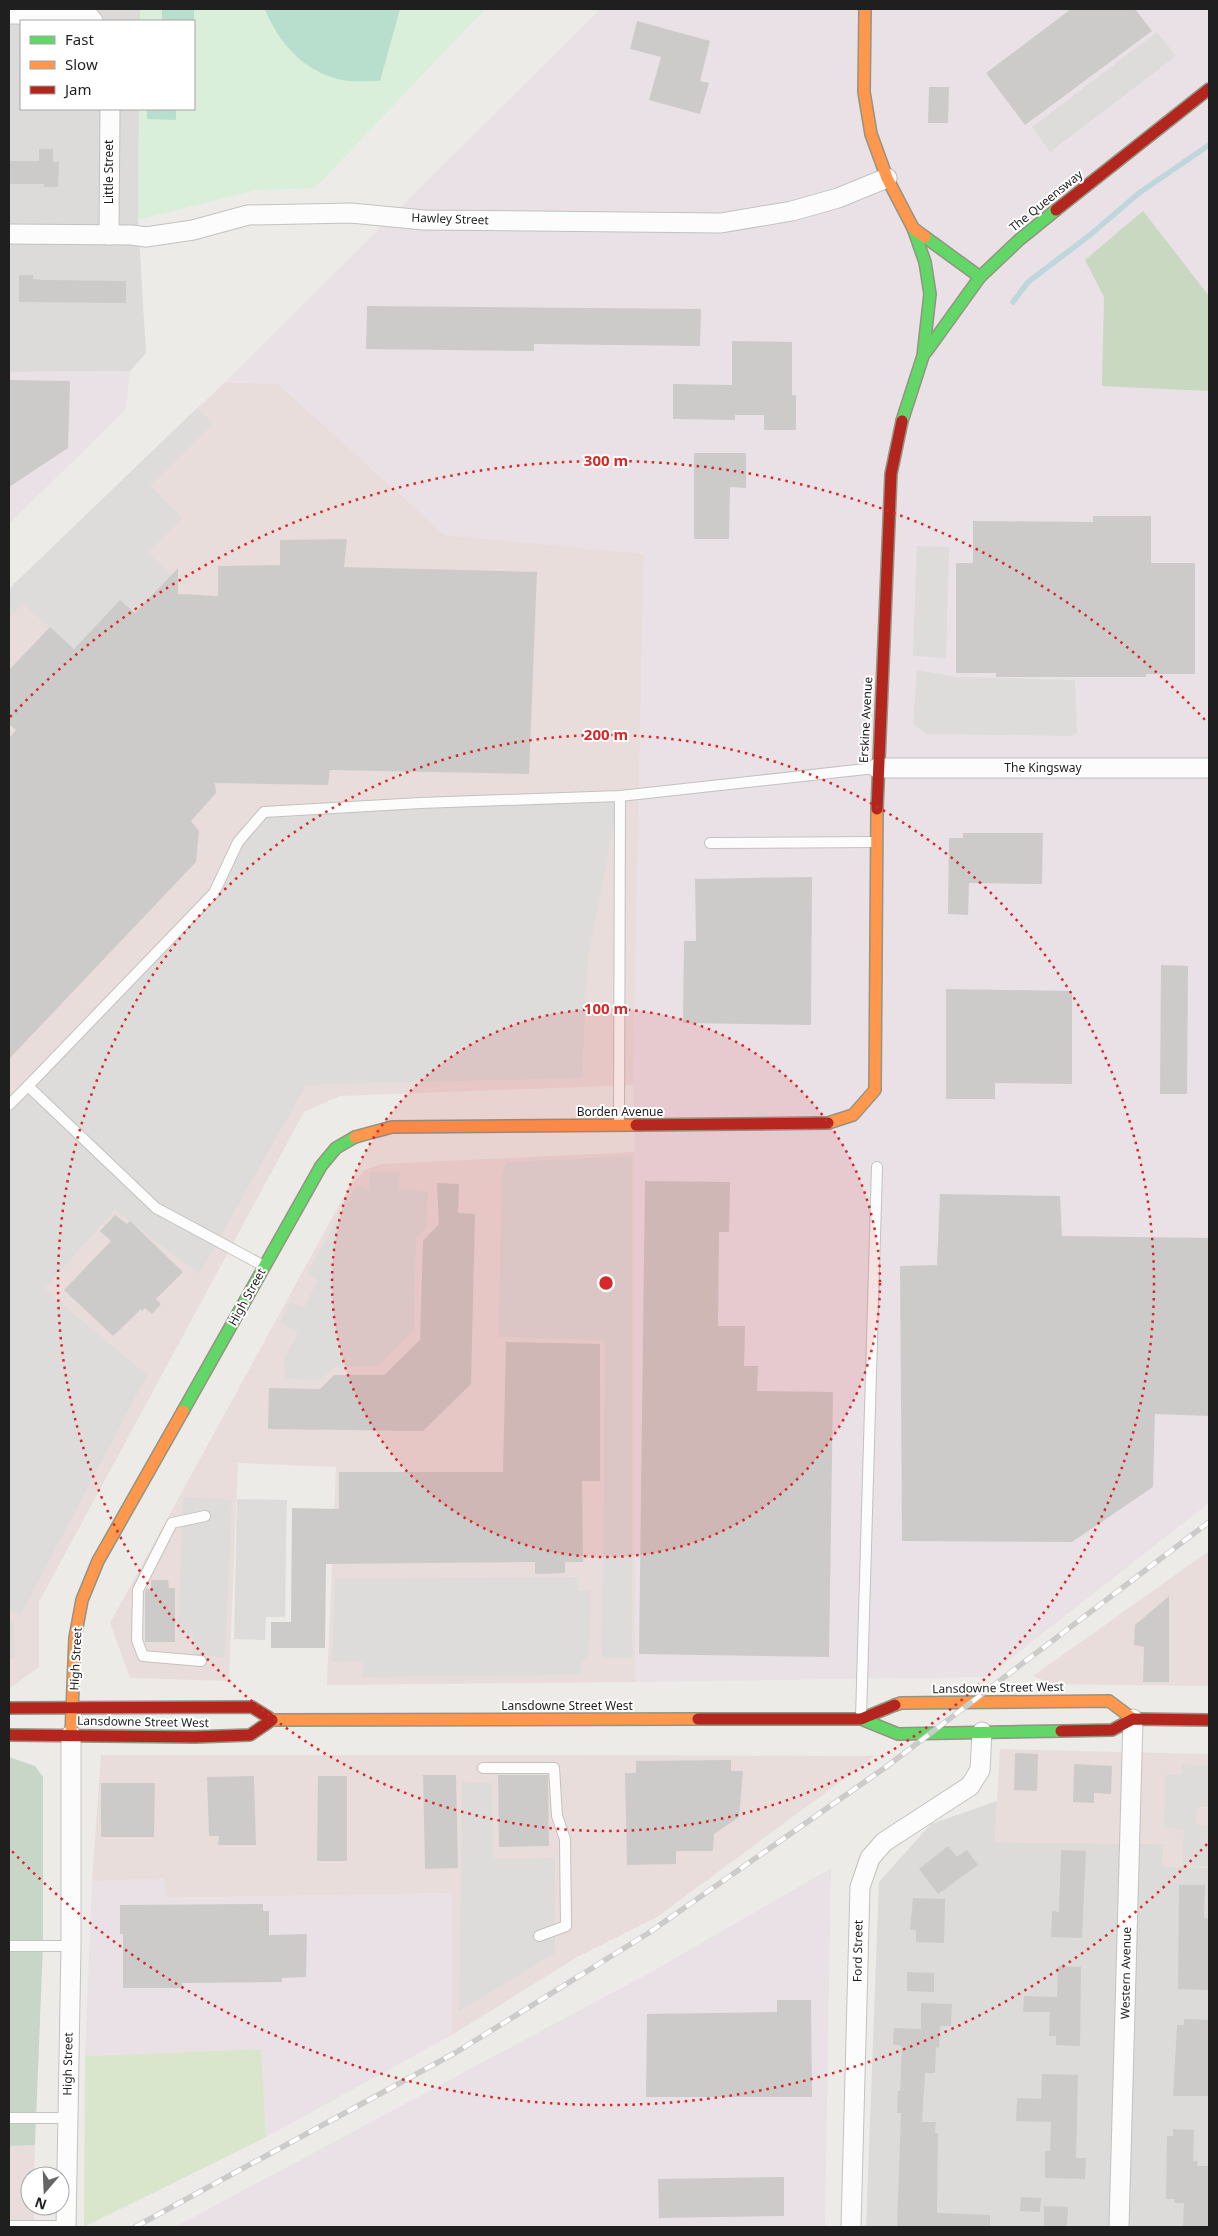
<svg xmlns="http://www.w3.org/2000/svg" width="1218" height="2236" font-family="'Noto Sans',sans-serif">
<rect width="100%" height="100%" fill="#ecebe8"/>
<g fill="#dcdbd9">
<path d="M9,9H140V21H21V109H139L138,220L146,353L130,371L9,372Z"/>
<path d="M997,1801L995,1842L1164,1844L1162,1866L1209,1868V2227H866L879,1882L931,1824Z"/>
</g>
<g fill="#e9dddb">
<path d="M225,382L278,384L445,535L644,553L633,1085L340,1096L304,1112L39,1602V1667L9,1689V589Z"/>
<path d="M635,1152V1682L327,1685L336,1467L238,1463L229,1681L130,1678L110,1623L349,1187L365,1170L381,1164Z"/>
<path d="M1209,1551V1686L1052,1684L1033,1676Z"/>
<path d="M1000,1749L1209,1754V1868L1162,1866L1164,1844L995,1842Z"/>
<path d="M101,1755H575L875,1756L657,1917L577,1957L452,2035V1893L166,1898L92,1881Z"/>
<path d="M35,2145L34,2176H30V2206H34V2227H9V2146Z"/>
</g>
<g fill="#e9e1e6">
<path d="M600,9H1209V1503L987,1677L635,1682V1158L633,1085L644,554L445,535L278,384L225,382Z"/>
<path d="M130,371L126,409L9,524V372Z"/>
<path d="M831,1868L825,2227H175L653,1971Z"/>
<path d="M164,1878L167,1898L452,1893V2035L266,2137L261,2049L85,2056L92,1881Z"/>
</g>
<path fill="#d9e6cb" d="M261,2049L266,2137L84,2227L85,2056Z"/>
<path fill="#c9d8c0" d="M1143,211L1209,296V391L1102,386L1104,297L1085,260Z"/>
<path fill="#c8d6c8" d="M9,1757L35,1766L43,1777V1945L35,2145L9,2146Z"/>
<path fill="#d9efd9" d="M140,9H485L315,188L256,190L138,220L139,109H194V21H140Z"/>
<g fill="#b8dece">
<rect x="162" y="9" width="32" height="12"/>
<path d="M265,9H400L380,81C370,81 359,82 349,81C308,76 279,45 265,9Z"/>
<path d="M147,109H176V120L147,119Z"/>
</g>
<g fill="#dddcdb">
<path d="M1157,32L1176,56L1050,152L1032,127Z"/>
<path d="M197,408L213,423L150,485L182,518L147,553L172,575L135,613L120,600L75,650L23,603L9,618V589Z"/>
<path d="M917,546L949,547L946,658L913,656Z"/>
<path d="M917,670L957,677L1075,680L1077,733L1072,736L926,734L913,723Z"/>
<path d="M620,796L588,956L582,1078L306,1085L199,1274L115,1210L44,1289L147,1375L20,1616L9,1610V1109L214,893L238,842L264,812Z"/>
<path d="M632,1156V1658H602L605,1341L498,1337L502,1175L506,1162Z"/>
<path d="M369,1172H400L399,1188L428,1192L426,1227L416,1238L414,1330L378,1366L335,1367L318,1380L285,1379L284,1359L298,1334L280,1322L291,1302L304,1308L318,1280L307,1274L357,1184L369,1190Z"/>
<path d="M183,1497L232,1500L225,1657L193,1655V1634L178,1633Z"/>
<path d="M237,1499L287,1500L285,1617H266L265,1640L234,1639Z"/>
<path d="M578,1577V1591L590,1590L589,1659L581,1660V1675L363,1677V1661L332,1662L335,1579Z"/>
<path d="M9,1621H14L15,1657L9,1658Z"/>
<path d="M1182,1764L1209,1766V1807H1197L1196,1825L1209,1826V1866L1182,1865L1184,1829L1164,1828L1165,1775H1181Z"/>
<path d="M462,1782L492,1783L493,1859L555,1858V1953L459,2011Z"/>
</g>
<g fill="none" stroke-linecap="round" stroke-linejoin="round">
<path stroke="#bfd6dc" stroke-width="5.5" d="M1013,302L1028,282L1090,235L1139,193L1209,145"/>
</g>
<g fill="#cdcbc9">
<path d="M1071,9H1135L1152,31L1025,125L986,73Z"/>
<path d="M637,21L710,41L700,81L709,83L700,114L649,100L661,57L630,49Z"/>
<path d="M929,87H949L948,123H928Z"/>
<path d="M39,149H53V162H59L58,187H44V184H9V161H39Z"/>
<path d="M19,275H33V279L44,280L126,281V303L19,302Z"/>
<path d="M367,306L701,309L700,346L534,344V351L366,349Z"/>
<path d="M732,341L792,342V395H796V430H764V415H735V420L673,419V384L732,385Z"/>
<path d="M9,380L70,381L68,448L9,487Z"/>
<path d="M694,453H746V488L730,487L729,539H694Z"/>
<path d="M1093,516H1151V563H1195V674H1146V677H996V673H956V563H973V521L1093,522Z"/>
<path d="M347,539L344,567L537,572L529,774L330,770L328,785L215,783L216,793L191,821L199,831L196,862L9,1059V738L16,730L9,724V670L50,627L74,649L120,600L135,613L178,568V594L218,596V566L280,565V540Z"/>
<path d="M963,833H1043L1042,884L969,883L968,915L948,914L949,838H963Z"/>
<path d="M812,877L811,1025L683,1023L684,941H696L695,879Z"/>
<path d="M1161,965L1188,966L1187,1094H1160Z"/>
<path d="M946,989L1072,991V1084L995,1083V1099H946Z"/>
<path d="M645,1181L730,1182L729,1232H719L718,1326H745L744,1366H758L757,1391L833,1392L829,1657L639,1654Z"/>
<path d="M437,1183L459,1184L458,1213L475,1214L471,1384L423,1431L268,1429L269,1388L320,1389L334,1375H384L420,1340L423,1241L439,1224Z"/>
<path d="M940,1194L1060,1196L1062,1236L1209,1238V1416L1155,1414L1153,1487L1072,1542L902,1541L900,1266L937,1265Z"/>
<path d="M115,1215L127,1224L130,1221L183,1272L156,1299L161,1304L152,1314L145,1308L142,1311L141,1309L113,1336L64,1290L111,1241L100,1231Z"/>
<path d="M506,1342L600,1344V1481H582L583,1562H565V1573L535,1574V1562L326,1564L325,1648H271V1622H291L292,1508L339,1509V1472H503Z"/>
<path d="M151,1580H168L169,1588H175V1642H145V1592L146,1589H151Z"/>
<path d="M1169,1596V1682H1143L1144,1647L1134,1645L1135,1625Z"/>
<path d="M1015,1753L1038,1754L1037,1791L1014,1790Z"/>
<path d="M731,1760V1771H743L739,1817L714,1834L713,1851H676V1864L627,1865L625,1773H636V1761Z"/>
<path d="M1074,1764L1112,1766L1111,1794L1094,1793V1803L1073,1802Z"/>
<path d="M423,1775H456L458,1868L425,1869Z"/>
<path d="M498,1775H548L549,1846L499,1847Z"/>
<path d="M254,1776L256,1845H218L219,1836H209L207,1777Z"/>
<path d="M318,1776H347V1861H317Z"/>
<path d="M101,1783H155L154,1837H101Z"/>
<path d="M948,1846L957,1857L967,1850L978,1865L938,1894L919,1869Z"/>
<path d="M1061,1850L1086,1851L1082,1938L1051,1937L1052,1911L1059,1912Z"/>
<path d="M1179,1885H1205L1204,1918L1209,1919V1990L1178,1989Z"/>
<path d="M913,1898L945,1899L944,1943L916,1942V1930H910Z"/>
<path d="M263,1904V1911H269V1935L307,1934L306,1977L282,1978V1982L182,1983L183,1988H123V1934H120V1905Z"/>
<path d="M1058,1966L1081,1967L1080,2046L1056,2045V2036H1049L1050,2012H1023L1024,1996L1057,1997Z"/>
<path d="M907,1972L934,1973V1992L907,1991Z"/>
<path d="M777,2000H811L812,2097H646L647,2014L777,2012Z"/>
<path d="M921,2003L952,2004L951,2026H940L939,2048L936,2047L935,2073H925L922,2122H936L935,2133H938L937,2213L990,2215V2227H897L901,2113H897L898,2091H900L902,2046L893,2044L894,2028L921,2029Z"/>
<path d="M1184,2019L1209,2020L1208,2096H1173L1177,2025H1184Z"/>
<path d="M1042,2074L1078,2075L1076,2158H1086L1085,2179L1045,2178V2151H1050L1051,2122L1016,2121L1017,2098L1041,2099Z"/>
<path d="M1173,2129L1194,2130L1193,2161H1198L1197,2166H1209V2227H1183L1184,2203H1174L1175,2199H1166L1167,2136H1173Z"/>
<path d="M784,2177V2216L659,2218L658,2179Z"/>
<path d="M1021,2197L1041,2198L1040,2212L1020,2211Z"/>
<path d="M1044,2206L1068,2207L1067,2227H1044Z"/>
</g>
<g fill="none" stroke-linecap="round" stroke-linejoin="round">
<defs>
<g id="lane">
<path d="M710,843L876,842"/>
<path d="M9,1105L28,1086"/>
<path d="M619,1125L620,796"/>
<path d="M264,1266L156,1208L28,1086L214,893L238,842L264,812L420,803L620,796L875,768"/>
<path d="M201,1661L143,1656L137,1640L138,1590L172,1523L205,1516"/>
<path d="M861,1718L877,1167"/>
<path d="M483,1768H554L557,1816L565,1839L566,1926L539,1936"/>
<path d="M9,1946H71"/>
<path d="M9,2118H67"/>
<path d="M9,2226H66"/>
</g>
<g id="street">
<path d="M9,14L88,15L93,21"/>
<path d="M9,234L132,235L146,237L193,230L248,215L351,213L424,220L721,223L792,211L838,198L887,178"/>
<path d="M109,235L110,109"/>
<path d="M877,768H1209"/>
<path d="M66,2227L71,1946V1735"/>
<path d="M851,2227L860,1887L870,1858L884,1842L970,1786L980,1770L982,1732"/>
<path d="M1119,2227L1133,1719"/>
</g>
<g id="fast">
<path d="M925,237L980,277"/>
<path d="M926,352L980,277L1019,240L1056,210"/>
<path d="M902,421L923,356L930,294L925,262L913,228"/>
<path d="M183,1411L321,1166L336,1148L355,1137"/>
<path d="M861,1719L898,1734L1061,1731"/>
</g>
<g id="slow">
<path d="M865,9L864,92L871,134L887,178L913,228L925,237"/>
<path d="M828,1123L853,1115L875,1090L877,809"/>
<path d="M355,1137L392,1127L636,1125"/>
<path d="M895,1705L901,1703L1109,1701L1133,1719"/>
<path d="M268,1717L272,1720L698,1719"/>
<path d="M71,1735L75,1638L82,1600L98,1561L183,1411"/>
</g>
<g id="jam">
<path d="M1056,210L1209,89"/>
<path d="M877,809L891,474L902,421"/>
<path d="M636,1125L828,1123"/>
<path d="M9,1708L252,1707L268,1717"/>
<path d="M698,1719H861L895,1705"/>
<path d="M1061,1731L1112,1730L1133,1719L1209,1720"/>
<path d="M9,1735L195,1737L250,1735L272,1720"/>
</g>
</defs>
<use href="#lane" stroke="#c2c2c0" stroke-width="12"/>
<use href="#street" stroke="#c2c2c0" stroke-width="21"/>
<use href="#fast" stroke="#939482" stroke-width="14"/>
<use href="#slow" stroke="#939482" stroke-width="14"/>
<use href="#jam" stroke="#939482" stroke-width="14"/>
<use href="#lane" stroke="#fcfcfc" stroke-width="10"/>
<use href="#street" stroke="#fcfcfc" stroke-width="19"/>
<use href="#fast" stroke="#63d668" stroke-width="11"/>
<use href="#slow" stroke="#ff974d" stroke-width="11"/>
<use href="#jam" stroke="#b3261e" stroke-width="11"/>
<defs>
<path id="rail" d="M135,2227L455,2053L647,1934L886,1767L1209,1522"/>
</defs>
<use href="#rail" stroke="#cbcbca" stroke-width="5.5"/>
<use href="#rail" stroke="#fff" stroke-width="4" stroke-dasharray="11" stroke-linecap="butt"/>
</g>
<circle cx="606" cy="1283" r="274" fill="#d62828" fill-opacity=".12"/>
<g fill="none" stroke="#d62828" stroke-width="2.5" stroke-dasharray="2.5 5">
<circle cx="606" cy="1283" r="274"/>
<circle cx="606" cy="1283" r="548"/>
<path d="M1207 1844A822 822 0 0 1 10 1849M10 717A822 822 0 0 1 1207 722"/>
</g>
<g text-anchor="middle" stroke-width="4" stroke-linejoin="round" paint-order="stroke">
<g font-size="12" fill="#1f1f1f" stroke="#fff">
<text transform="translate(109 172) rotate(-90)" y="4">Little Street</text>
<text transform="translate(1046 201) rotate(-39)" y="4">The Queensway</text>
<text transform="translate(450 219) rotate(2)" y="4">Hawley Street</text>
<text transform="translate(866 720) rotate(-87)" y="4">Erskine Avenue</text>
<text x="1043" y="772">The Kingsway</text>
<text x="620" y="1116">Borden Avenue</text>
<text transform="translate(247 1297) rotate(-61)" y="4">High Street</text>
<text transform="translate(76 1659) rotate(-87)" y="4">High Street</text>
<text transform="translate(998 1688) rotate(-1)" y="4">Lansdowne Street West</text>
<text x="567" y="1710">Lansdowne Street West</text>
<text transform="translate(143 1722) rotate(1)" y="4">Lansdowne Street West</text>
<text transform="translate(858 1951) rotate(-89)" y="4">Ford Street</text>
<text transform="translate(1126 1973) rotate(-89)" y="4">Western Avenue</text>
<text transform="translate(68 2064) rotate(-89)" y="4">High Street</text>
</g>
</g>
<circle cx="606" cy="1283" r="8" fill="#d62828" stroke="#fff" stroke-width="2.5"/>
<g font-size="15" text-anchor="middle" font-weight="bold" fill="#d62828" stroke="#fff" stroke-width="4" stroke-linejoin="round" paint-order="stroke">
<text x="606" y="466">300 m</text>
<text x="606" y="740">200 m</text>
<text x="606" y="1014">100 m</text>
</g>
<rect width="1218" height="2236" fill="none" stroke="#1f1f1f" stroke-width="20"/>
<rect x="20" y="20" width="175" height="90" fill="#ffffff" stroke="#a5a5a5"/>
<rect x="30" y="36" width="25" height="8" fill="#63d668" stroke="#a5a5a5"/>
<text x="65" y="45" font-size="15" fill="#1f1f1f">Fast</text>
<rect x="30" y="61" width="25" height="8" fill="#ff974d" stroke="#a5a5a5"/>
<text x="65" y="70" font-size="15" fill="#1f1f1f">Slow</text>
<rect x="30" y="86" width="25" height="8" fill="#b3261e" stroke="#a5a5a5"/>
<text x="65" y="95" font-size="15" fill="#1f1f1f">Jam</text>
<g transform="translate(45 2191) rotate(199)"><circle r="24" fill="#ffffff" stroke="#a5a5a5"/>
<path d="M0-4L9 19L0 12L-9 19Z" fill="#676665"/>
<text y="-8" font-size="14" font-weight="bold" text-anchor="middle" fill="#1f1f1f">N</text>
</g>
</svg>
